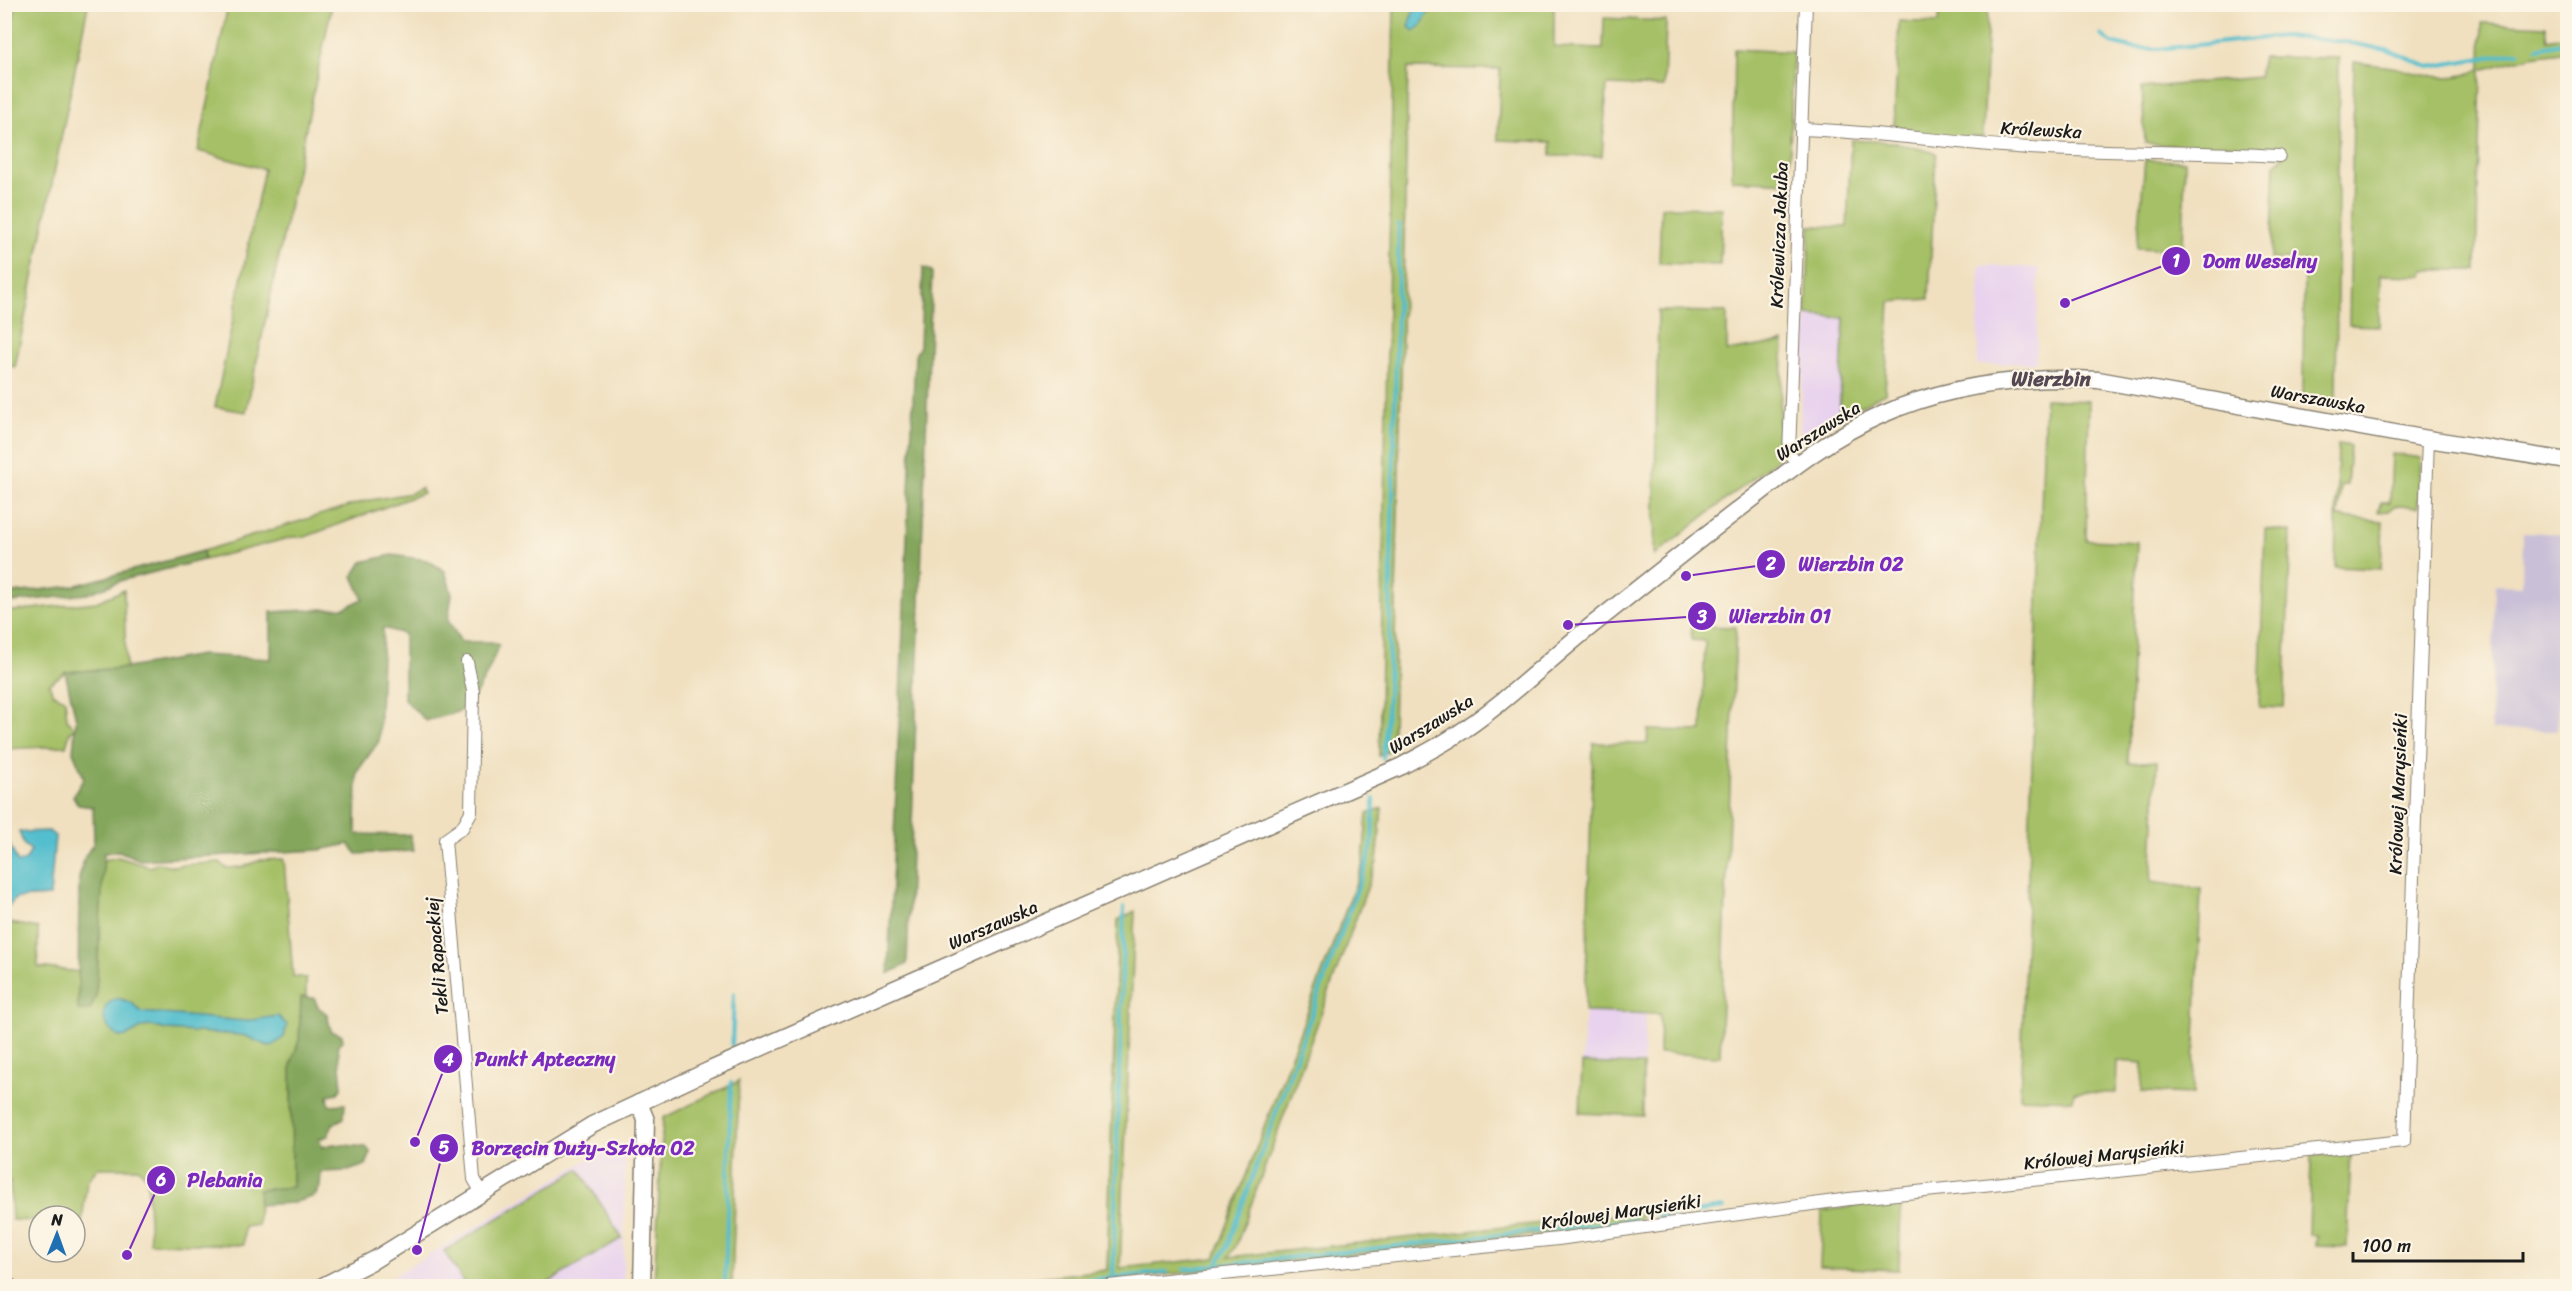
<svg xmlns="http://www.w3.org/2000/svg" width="2572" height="1291" font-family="Sriracha,sans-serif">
<rect width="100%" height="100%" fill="#fcf5e5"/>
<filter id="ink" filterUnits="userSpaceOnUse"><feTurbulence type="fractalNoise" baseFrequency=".0167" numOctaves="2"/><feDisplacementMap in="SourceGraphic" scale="12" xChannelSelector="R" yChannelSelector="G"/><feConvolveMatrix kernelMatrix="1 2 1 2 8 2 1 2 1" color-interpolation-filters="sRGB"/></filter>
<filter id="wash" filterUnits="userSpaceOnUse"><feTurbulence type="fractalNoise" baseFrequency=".008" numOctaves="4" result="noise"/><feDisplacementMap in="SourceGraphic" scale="24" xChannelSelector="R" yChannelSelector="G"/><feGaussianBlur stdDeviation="1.35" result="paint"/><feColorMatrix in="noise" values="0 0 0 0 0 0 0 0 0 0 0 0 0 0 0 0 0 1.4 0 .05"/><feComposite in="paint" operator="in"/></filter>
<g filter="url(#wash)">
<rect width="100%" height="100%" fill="#f0e0c0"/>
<g fill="#e8d2ee">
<path d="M1980,265L2039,268L2036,362L1977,365Z"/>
<path d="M1806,315L1844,317L1839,417L1799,442Z"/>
<path d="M1585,1012L1646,1014L1643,1065L1582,1063Z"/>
<path d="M612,1145L625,1153L623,1286H377Z"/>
</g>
<path fill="#c9bfd7" d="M2523,532L2564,534L2558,731L2491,730L2495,585L2522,586Z"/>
<g fill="#a5c066" stroke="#606e41" stroke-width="1.5">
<path d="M16,5H88L15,367L4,364V60Z"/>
<path d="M228,5H332L246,412L215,407L264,169L198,151Z"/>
<path d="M1394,5H1554V47L1603,49L1604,18L1666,21L1664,87L1607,85L1602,156H1551V142L1498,140L1500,69L1408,68L1393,731L1392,749L1379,756Z"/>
<path d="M1939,8H1988L1983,137L1934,136L1894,126L1899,21L1938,23Z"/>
<path d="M2482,23L2546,26L2548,40L2567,36L2568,51L2532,56L2481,70L2476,270H2424L2423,276L2381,275L2379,326L2349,325L2354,62C2369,64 2383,65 2397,68C2427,76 2451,83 2481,69Z"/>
<path d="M1734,49L1793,52L1789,183L1732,180Z"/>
<path d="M2263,57L2339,58L2336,405L2303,397L2304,260L2271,259L2275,164L2284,155L2145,143L2142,88L2259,77Z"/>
<path d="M1851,140L1893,142L1936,153L1929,299L1890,302L1885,393L1839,417L1844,318L1806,315L1810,226L1847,227Z"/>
<path d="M2145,160L2185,161L2183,250L2137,248Z"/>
<path d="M1661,207L1722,208L1720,265L1659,263Z"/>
<path d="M1658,311L1727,312V351L1784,342L1777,459L1654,556Z"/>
<path d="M2045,399L2089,401L2086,540L2137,542L2128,763L2157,761L2151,882L2201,889L2193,1094L2142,1092L2143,1063L2117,1061L2116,1093L2074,1092L2073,1100L2020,1098Z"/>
<path d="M2338,444L2350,446L2347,485H2341L2338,517L2383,521L2381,569L2335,567Z"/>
<path d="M2392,454L2421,458L2418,507L2395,506L2389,511L2378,512L2382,502H2390Z"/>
<path d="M421,488L423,493L305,537H293L204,560L203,551L365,501L411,493Z"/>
<path d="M2265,529L2291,532L2284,708L2259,707Z"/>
<path d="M124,590L126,668L66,672L49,684L53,694L65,699L67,719L75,729L70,732L66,746L5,749L4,612L96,602Z"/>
<path d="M1692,626L1736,627L1720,1056L1659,1053L1660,1014L1585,1012L1593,743L1647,744L1648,730L1702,731L1705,641L1691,640Z"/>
<path d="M1382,808L1377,861L1236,1246L1229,1257L1643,1212L1637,1224L1063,1286H956L1107,1270L1118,920L1135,911L1120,1268L1215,1258L1363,864L1367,814Z"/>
<path d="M118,857L150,867L158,863L173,866L220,862L226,868L243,867L260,860L284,859L293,976L306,978V1053L291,1065L292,1187L259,1190L258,1225L244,1227V1245L150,1243L147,1177L138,1168H98L87,1181L82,1222H75V1216H39V1221L12,1220L10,1181L4,1180V922L38,928V967L97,974L103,860Z"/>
<path d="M1582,1063L1643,1065V1116L1580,1113Z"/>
<path d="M739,1081L732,1286H654L663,1118Z"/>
<path d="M2351,1152L2347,1247L2316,1246L2317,1236L2309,1235L2311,1156Z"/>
<path d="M579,1169L622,1238L543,1286H466L444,1251Z"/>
<path d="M1901,1200L1899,1270L1820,1267L1822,1211Z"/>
</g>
<g fill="#84a65b" stroke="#50613c" stroke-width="1.5">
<path d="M923,268L932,271L907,964L888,974L915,355L920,346Z"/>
<path d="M203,551L204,560L123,580L87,594L5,603V594L73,586Z"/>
<path d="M392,555L427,560L445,571L452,594L448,620L461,642H492L499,645L487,674L467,709L426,721L404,699V634L383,628L379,741L357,772L356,834L410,835L414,851L357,854L349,844L320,850L140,860L119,851L104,853L96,996L90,1010H78L79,878L85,856L94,843L93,807L78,805L73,796L84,778L73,752L76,719L65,672L127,668L201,655L271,659V612L344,608L363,599L353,576L362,562Z"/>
<path d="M301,997L314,998L318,1007L327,1014L331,1031L342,1035L343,1041L338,1045L342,1087L338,1093L328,1095L329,1105L345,1104L344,1118L333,1124L328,1136L319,1139L322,1147L333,1144L366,1147L371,1153L366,1165L348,1171L321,1172L320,1187L315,1196L292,1203L258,1205L259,1190L292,1187L291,1065L299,1040Z"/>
</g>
<g fill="#53becd" stroke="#386d74" stroke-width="1.5">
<path d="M1415,5H1433L1421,26L1414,31L1409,27Z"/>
<path d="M49,831L55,836L50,896L16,898L9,906L5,907V843L8,841L18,863L26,860L31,850L24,845L19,832Z"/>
<path d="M118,998L132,1003L141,1012L245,1021L278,1016L287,1025L284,1037L272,1046C260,1046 254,1037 241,1035L167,1030L151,1026L143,1027L127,1036L119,1037C102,1028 96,1005 118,998Z"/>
</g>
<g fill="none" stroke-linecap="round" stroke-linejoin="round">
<g stroke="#53becd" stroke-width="4">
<path d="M2101,35L2112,43L2131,48L2158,49L2284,36L2346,42L2391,51L2429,67L2518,52"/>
<path d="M2537,48L2568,42"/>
<path d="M1383,758L1388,699L1399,225"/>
<path d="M732,1045L734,993"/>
<path d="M1657,1217L1724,1208"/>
<path d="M1216,1266L1227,1247L1367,862L1372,845L1374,799"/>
<path d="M1185,1269L1635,1220"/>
<path d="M1113,1278L1124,907"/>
<path d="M725,1286L731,1082"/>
<path d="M1030,1286L1167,1272"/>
</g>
</g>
</g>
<g filter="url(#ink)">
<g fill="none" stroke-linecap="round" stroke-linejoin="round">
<defs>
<g id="minor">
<path d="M1801,129C1877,132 1952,143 2028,148C2112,153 2196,151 2279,156"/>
<path d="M1798,464L1789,453L1806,4"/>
<path d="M467,662L473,691L471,812L462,828L445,840L474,1179L482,1193"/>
<path d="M1109,1286L1558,1239L1849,1199L2404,1141L2428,439"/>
</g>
<g id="secondary">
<path d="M639,1103L646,1120L642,1286"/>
<path d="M4,1286H8"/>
<path d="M323,1286L374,1260L592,1125L710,1070L1402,766C1418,757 1434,749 1450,739C1501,707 1545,663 1591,626C1639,588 1686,550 1734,513C1781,477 1826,439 1881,415C1948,385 2025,376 2098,380L2428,439L2568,461"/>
</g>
</defs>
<use href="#minor" stroke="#867e6e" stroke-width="14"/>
<use href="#secondary" stroke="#867e6e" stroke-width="19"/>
<use href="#minor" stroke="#fff" stroke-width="12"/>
<use href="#secondary" stroke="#fff" stroke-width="16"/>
</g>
</g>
<g text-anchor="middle" stroke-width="4.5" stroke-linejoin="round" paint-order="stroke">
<g font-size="18" fill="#1c1c1c" stroke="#fcf5e5">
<text transform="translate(2041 130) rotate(3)" y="6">Królewska</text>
<text transform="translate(1779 235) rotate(-88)" y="6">Królewicza Jakuba</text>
<text transform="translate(2318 399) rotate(10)" y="6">Warszawska</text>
<text transform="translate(1818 431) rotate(-32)" y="6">Warszawska</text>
<text transform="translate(1431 724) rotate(-32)" y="6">Warszawska</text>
<text transform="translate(2398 794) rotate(-88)" y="6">Królowej Marysieńki</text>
<text transform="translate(993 925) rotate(-24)" y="6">Warszawska</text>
<text transform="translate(437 956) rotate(-95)" y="6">Tekli Rapackiej</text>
<text transform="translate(2104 1155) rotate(-6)" y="6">Królowej Marysieńki</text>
<text transform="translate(1621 1212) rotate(-8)" y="6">Królowej Marysieńki</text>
</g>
<g font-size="21" font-weight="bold" fill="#544855" stroke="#fcf5e5">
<text x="2051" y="386">Wierzbin</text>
</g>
</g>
<path fill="none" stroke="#7b2cbf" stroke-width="2" d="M2065 303L2176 261M1686 576L1771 564M1568 625L1702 616M415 1142L448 1059M417 1250L444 1148M127 1255L161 1180"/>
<g fill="#7b2cbf" stroke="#fcf5e5" stroke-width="2">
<circle cx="2065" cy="303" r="6"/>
<circle cx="1686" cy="576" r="6"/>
<circle cx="1568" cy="625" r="6"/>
<circle cx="415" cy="1142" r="6"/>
<circle cx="417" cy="1250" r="6"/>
<circle cx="127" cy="1255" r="6"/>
<circle cx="2176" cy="261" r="15"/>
<circle cx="1771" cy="564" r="15"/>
<circle cx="1702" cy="616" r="15"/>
<circle cx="448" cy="1059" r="15"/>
<circle cx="444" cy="1148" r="15"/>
<circle cx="161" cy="1180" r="15"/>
</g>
<g font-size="18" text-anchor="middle" font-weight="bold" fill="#fff">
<text x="2176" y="267">1</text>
<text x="1771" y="570">2</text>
<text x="1702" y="623">3</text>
<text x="448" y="1066">4</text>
<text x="444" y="1154">5</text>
<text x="161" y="1186">6</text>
</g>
<g font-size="20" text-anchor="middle" font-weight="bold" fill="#7b2cbf" stroke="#fcf5e5" stroke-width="4.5" stroke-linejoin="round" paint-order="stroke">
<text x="2260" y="268">Dom Weselny</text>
<text x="1851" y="571">Wierzbin 02</text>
<text x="1780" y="623">Wierzbin 01</text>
<text x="545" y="1066">Punkt Apteczny</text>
<text x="583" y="1155">Borzęcin Duży-Szkoła 02</text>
<text x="225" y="1187">Plebania</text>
</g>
<rect width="2572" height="1291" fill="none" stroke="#fcf5e5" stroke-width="24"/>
<g transform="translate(57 1234) rotate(1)"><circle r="28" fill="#fcf5e5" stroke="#a29e95" stroke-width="1.5"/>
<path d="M0-4.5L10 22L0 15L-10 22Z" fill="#1f6fb2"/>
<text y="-9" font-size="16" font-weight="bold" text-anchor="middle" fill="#1c1c1c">N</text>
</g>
<path d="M2353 1252v9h170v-9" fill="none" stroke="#1c1c1c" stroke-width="3"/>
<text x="2362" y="1252" font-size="18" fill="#1c1c1c" stroke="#fcf5e5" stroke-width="4.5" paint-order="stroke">100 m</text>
</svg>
